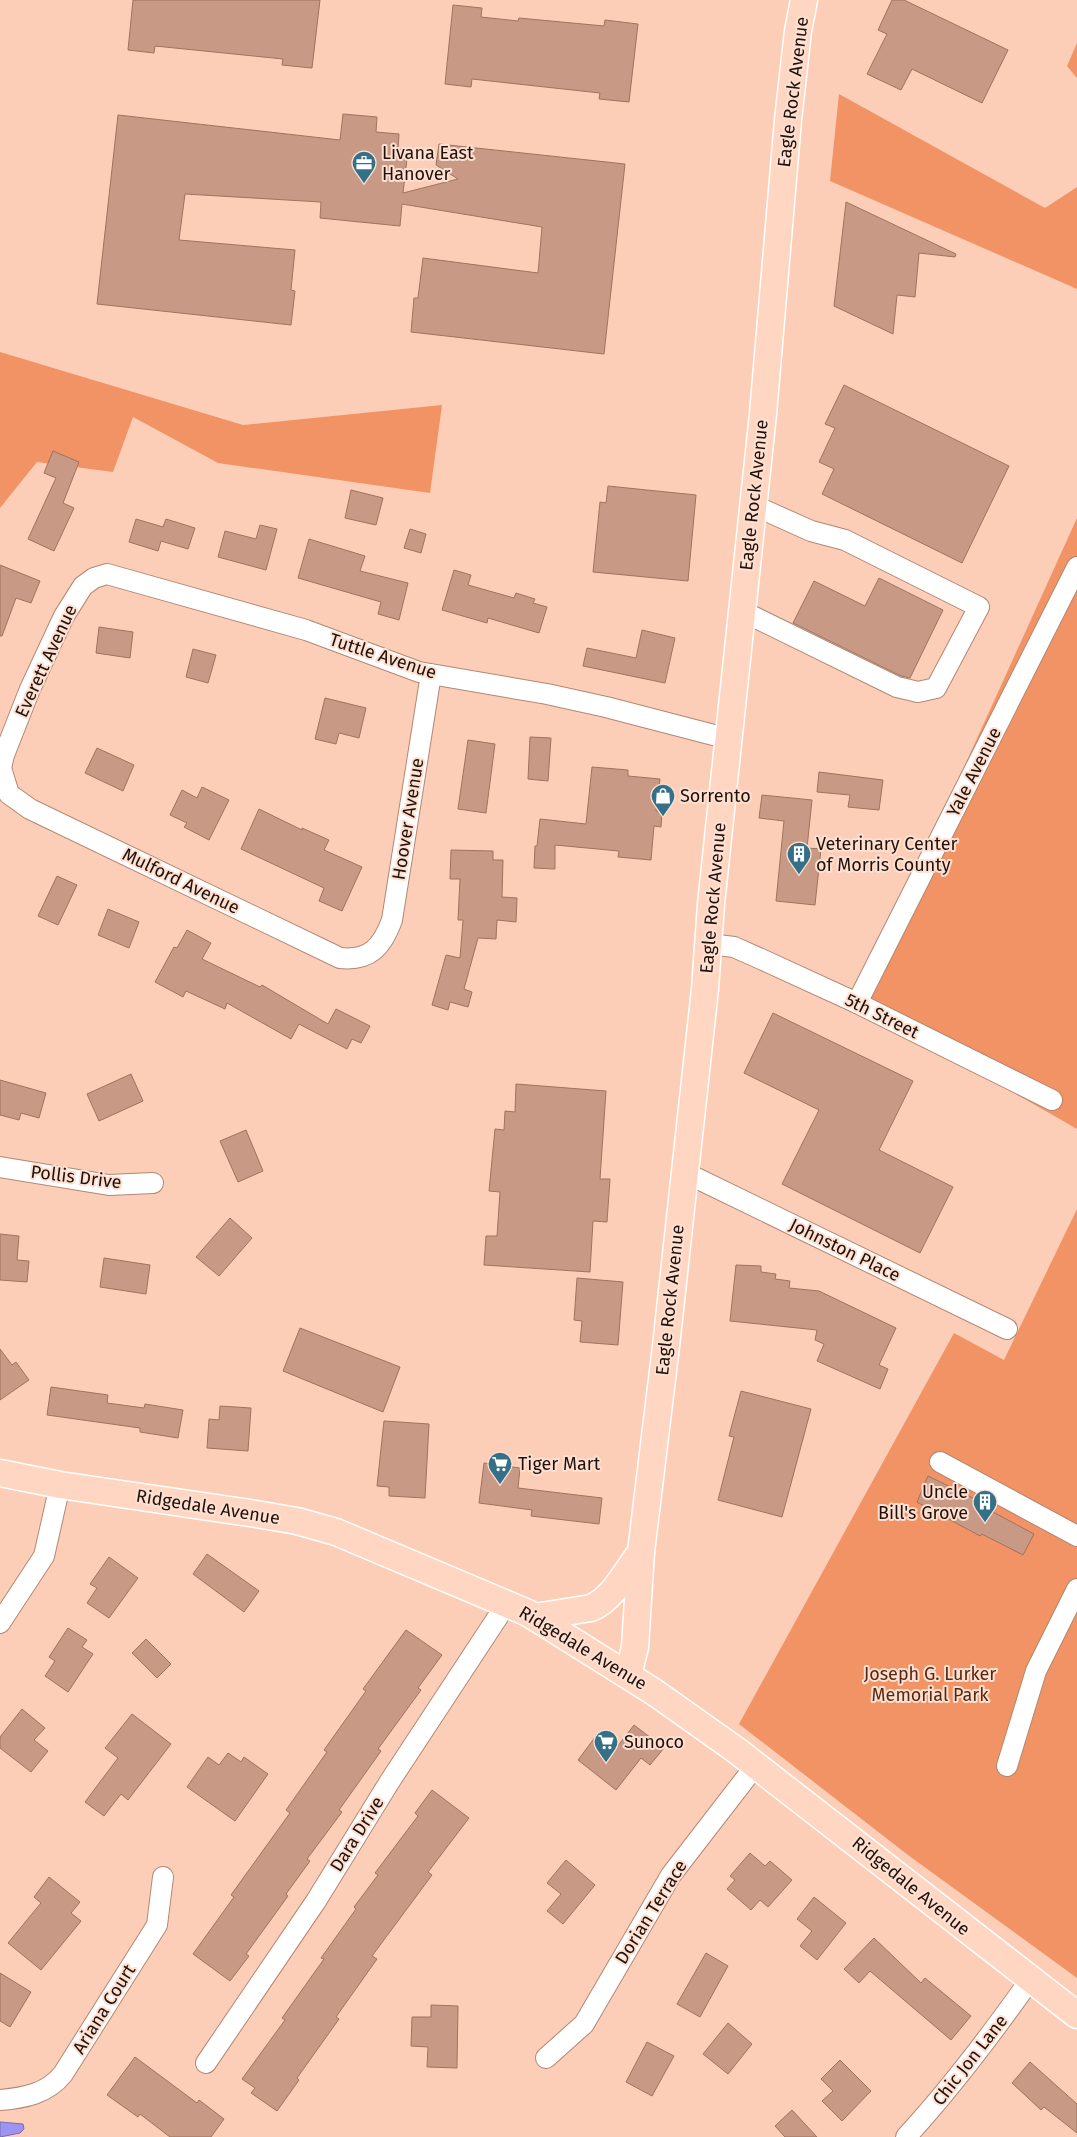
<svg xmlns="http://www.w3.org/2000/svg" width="1077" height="2137" font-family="'Fira Sans',sans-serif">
<rect width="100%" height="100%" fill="#fdceb7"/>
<g fill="#f19365">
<path d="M1077,43V78L1067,66Z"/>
<path d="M839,94L1045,208L1077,187V289L830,181Z"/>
<path d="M0,352L243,425L442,405L430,493L218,463L133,417L113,472L37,462L0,508Z"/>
<path d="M1077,518V1129L857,1003Z"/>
<path d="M1077,1209V1978L908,1855L739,1724L954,1333L1004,1360Z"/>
</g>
<path fill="#9c94f2" stroke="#776dac" d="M0,2122L23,2124L24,2129L20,2133L0,2137Z"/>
<g fill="#c89a85" stroke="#9e735f">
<path d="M133,0H320L312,68L282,65L283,59L155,46L154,53L128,50Z"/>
<path d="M892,0H904L1008,50L982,103L912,69L901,90L867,74L887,34L878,30Z"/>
<path d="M453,5L482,8L481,17L518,21L519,18L604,26L605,20L638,24L629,102L599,99L600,93L472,79L471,87L445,84Z"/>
<path d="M343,114L377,117L376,132L399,134L398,149L408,150L403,193L458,179L436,165L439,144L625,164L604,354L411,332L414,298H418L423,258L538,273L542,227L402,204L400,226L320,218L321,202L185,194L179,240L295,250L291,290L295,291L291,325L97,304L118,115L340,140Z"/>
<path d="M846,202L956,254L955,257L919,253L915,297L897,295L893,334L834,306Z"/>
<path d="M844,385L1009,466L962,563L822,494L834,469L819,462L835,428L825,424Z"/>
<path d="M53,451L79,462L63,503L74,508L54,551L28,539L56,478L44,473Z"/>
<path d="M608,486L696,495L688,581L593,572L600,502L606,503Z"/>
<path d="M351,490L383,498L376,525L345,518Z"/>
<path d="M136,519L163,527L166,519L195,528L188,549L161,541L158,551L129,542Z"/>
<path d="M260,525L277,529L266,570L218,557L225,531L256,539Z"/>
<path d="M410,529L426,534L421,553L404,548Z"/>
<path d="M309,539L365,556L360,571L408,583L399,620L378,614L381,602L298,578Z"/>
<path d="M0,565L40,581L31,603L16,598L2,636H0Z"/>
<path d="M454,570L471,575L468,585L514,598L516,593L535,599L533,603L547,607L539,633L488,618L487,623L442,610Z"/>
<path d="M879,578L943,610L910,678L901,676L793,623L814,581L865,606Z"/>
<path d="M99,627L133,632L130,658L96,653Z"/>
<path d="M642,630L675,638L665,683L583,666L587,648L636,658Z"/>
<path d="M193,649L216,655L208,683L186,677Z"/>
<path d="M325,698L366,708L359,738L339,733L336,744L315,739Z"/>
<path d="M530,737L551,738L548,781L528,779Z"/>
<path d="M468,740L495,744L486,813L458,809Z"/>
<path d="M97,748L134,765L123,791L85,773Z"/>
<path d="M592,767L628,770V776L660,779L656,811H662L661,827L654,826L651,860L618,857L619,851L555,845V869L534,868L535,846H537L540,819L586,824Z"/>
<path d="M819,772L883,780L879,810L848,807L850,795L817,792Z"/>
<path d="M202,787L229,800L209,840L184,827L187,823L170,815L182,790L197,798Z"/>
<path d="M762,795L812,800L807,848L821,849L815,905L776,901L784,821L759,818Z"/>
<path d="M259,809L302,830V828L329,840L324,850L362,867L342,911L319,901L324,888L241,849Z"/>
<path d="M451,850L493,851V860H503L502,897L517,898L516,922L497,920L496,939L478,938L464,989L472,992L468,1007L450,1002L448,1010L432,1005L446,955L460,958L463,920H458L460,879H450Z"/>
<path d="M57,876L77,885L58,925L38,916Z"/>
<path d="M108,909L139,922L129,948L98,935Z"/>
<path d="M187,930L211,943L202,959L260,987L262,985L328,1024L336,1009L370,1026L361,1043L352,1039L347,1049L299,1024L291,1039L227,1003L225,1009L186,991L183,997L155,982L174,947L177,948Z"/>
<path d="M773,1013L913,1081L879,1150L953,1187L920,1253L782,1184L819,1110L744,1073Z"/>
<path d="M131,1074L143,1101L99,1121L87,1094Z"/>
<path d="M0,1080L46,1093L39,1118L21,1113L19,1120L0,1115Z"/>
<path d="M516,1084L606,1091L600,1179H610L607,1222L593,1221L590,1272L484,1265L486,1236H497L500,1192L489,1191L495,1129L504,1130L505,1111L515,1112Z"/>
<path d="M246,1130L263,1171L238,1182L220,1141Z"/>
<path d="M230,1218L252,1238L219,1276L196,1257Z"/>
<path d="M0,1234L19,1236L17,1260L29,1261L27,1282L0,1280Z"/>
<path d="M104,1258L150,1265L146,1294L100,1287Z"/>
<path d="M736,1265L761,1266V1272L776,1274L775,1279L790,1281L789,1288L819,1291L896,1328L879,1365L888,1369L880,1389L817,1361L824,1344L815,1340L817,1330L730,1321Z"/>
<path d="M577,1278L623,1282L618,1345L580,1342L582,1321L574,1320Z"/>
<path d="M300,1328L400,1367L383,1412L283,1371Z"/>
<path d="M0,1349L12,1365L16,1362L29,1380L0,1400Z"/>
<path d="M51,1387L108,1395L107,1403L144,1408L145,1404L183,1410L178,1438L140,1432V1428L47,1415Z"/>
<path d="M741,1391L811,1409L782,1517L718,1500L734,1437L729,1436Z"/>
<path d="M220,1406L251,1408L248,1451L207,1448L209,1419L219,1420Z"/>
<path d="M384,1421L429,1424L425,1498L389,1496V1487L377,1486Z"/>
<path d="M484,1463L520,1468L518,1488L602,1498L599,1524L531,1516L532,1510L479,1503Z"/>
<path d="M928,1476L995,1509L993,1512L1034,1534L1023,1555L982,1534L980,1536L917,1502Z"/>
<path d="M207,1554L259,1591L244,1612L193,1574Z"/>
<path d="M109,1557L138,1578L109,1618L87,1603L97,1588L90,1584Z"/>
<path d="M68,1628L87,1640L82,1647L93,1654L68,1692L45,1676L55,1661L49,1657Z"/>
<path d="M406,1630L442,1655L418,1688L421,1690L378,1749L381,1751L339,1810L342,1812L307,1859L310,1861L286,1894L288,1896L246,1954L249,1956L230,1981L193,1954L234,1897L231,1895L290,1813L286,1810L327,1752L324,1750L366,1691L363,1689Z"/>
<path d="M146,1639L171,1664L157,1678L132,1653Z"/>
<path d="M22,1709L45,1728L34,1740L48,1751L31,1772L0,1748V1737Z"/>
<path d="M132,1714L171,1744L128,1800L121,1794L104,1816L85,1802L118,1758L105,1748Z"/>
<path d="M634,1725L664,1748L650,1765L641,1758L616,1790L578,1760L596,1736L614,1751Z"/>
<path d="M228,1753L241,1762L244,1757L268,1774L235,1821L187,1787L208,1757L219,1765Z"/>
<path d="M432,1790L469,1818L428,1872L432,1875L372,1956L377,1959L336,2017L339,2019L297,2078L299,2080L277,2111L251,2093L255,2088L242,2079L285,2020L282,2018L324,1959L321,1958L356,1909L354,1907L378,1875L375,1873L418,1816L415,1813Z"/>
<path d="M750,1853L765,1866L770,1861L792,1880L768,1907L760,1900L751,1910L727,1889L735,1880L730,1876Z"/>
<path d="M566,1860L595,1885L563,1924L547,1911L561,1894L547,1883Z"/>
<path d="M49,1877L80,1902L71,1913L81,1921L41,1970L8,1943L41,1903L34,1897Z"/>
<path d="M814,1897L846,1923L817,1960L800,1946L812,1931L797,1919Z"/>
<path d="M874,1938L921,1983L925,1978L971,2016L951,2040L870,1971L859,1983L844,1969Z"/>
<path d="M706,1953L728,1966L700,2017L677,2004Z"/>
<path d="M0,1973L31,1992L10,2027L0,2021Z"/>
<path d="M431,2005L458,2006L457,2068L427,2067L428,2047L411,2046L412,2017H431Z"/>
<path d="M728,2023L752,2044L728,2074L703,2054Z"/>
<path d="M647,2042L674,2056L652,2096L626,2082Z"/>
<path d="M135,2057L197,2103L199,2100L224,2119L211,2137H170L140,2114L138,2117L107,2095Z"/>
<path d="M840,2060L871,2091L842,2121L822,2101L833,2091L821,2079Z"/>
<path d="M1030,2062L1077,2104V2133L1044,2107L1041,2110L1012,2083Z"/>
<path d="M792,2110L817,2137H785L775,2126Z"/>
</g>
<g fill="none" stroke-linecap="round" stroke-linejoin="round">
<defs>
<g id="minor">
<path d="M742,611L897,687L918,692L936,688L979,607L845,540L811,531L753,505"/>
<path d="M431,674L392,920C382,947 370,961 340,958L30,809L9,794L1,768L4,755L30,689L64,616L83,586L94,578L107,574L306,630L419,672L547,694L606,707L729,739"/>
<path d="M709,944L734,947L761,959L857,1003L1052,1100"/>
<path d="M857,1003L1077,567"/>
<path d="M0,1167L109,1185L153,1183"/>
<path d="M684,1172L1007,1329"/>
<path d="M940,1462L1077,1536"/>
<path d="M0,1623L44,1556L60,1485"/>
<path d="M1007,1766L1036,1671L1077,1589"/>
<path d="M546,2058L584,2024L671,1875L756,1765"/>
<path d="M206,2063L316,1901L390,1781L507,1603"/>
<path d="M0,2100C24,2098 47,2094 63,2074L157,1925L163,1877"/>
<path d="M906,2137C952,2087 991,2035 1030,1980"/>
</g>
<g id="major">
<path d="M0,1473L60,1485L256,1514L297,1521L336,1532L528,1613L654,1692L736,1750L1077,2015"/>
<path d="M535,1617L591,1608C614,1598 626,1571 641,1552"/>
<path d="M628,1675L635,1647L641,1552L666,1346L705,989L711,904L763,414L788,120L798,31L804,0"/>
</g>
</defs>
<use href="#minor" stroke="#b38772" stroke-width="22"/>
<use href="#major" stroke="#fff" stroke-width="29"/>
<use href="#minor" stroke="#fff" stroke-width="20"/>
<use href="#major" stroke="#ffd6c2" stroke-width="26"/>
</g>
<defs>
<symbol id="office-pin" viewBox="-11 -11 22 30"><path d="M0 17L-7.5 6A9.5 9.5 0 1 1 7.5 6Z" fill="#347088" stroke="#fde0d2"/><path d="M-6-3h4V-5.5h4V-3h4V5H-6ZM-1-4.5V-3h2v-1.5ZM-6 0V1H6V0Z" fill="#fff"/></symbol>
<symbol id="shop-pin" viewBox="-11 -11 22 30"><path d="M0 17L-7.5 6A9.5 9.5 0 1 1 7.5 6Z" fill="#347088" stroke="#fde0d2"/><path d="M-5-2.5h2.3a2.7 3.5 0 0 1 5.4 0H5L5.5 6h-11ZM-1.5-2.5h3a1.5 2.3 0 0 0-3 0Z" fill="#fff"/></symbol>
<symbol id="building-pin" viewBox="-11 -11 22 30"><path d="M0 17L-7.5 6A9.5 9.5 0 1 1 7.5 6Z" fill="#347088" stroke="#fde0d2"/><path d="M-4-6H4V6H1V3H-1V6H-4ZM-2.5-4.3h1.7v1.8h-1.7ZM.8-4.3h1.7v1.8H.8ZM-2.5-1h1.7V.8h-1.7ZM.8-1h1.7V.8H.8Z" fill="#fff"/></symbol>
<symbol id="supermarket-pin" viewBox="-11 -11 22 30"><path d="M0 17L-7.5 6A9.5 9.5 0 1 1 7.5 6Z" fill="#347088" stroke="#fde0d2"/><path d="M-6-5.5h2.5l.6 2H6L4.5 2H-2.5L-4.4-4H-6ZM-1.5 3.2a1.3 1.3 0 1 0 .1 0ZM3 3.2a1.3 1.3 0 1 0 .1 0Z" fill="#fff"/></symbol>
</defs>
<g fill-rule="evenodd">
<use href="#office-pin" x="350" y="149" width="28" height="38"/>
<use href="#shop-pin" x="649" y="782" width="28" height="38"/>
<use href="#building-pin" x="785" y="840" width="28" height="38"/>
<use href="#supermarket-pin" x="486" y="1450" width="28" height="38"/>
<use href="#building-pin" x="971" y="1488" width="28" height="38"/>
<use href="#supermarket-pin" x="592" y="1728" width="28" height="38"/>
</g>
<g text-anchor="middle" stroke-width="4" stroke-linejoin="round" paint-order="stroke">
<g font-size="18" fill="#211109" stroke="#fde0d2">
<text transform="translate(793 92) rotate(-83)" y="6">Eagle Rock Avenue</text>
<text transform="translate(754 495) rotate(-84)" y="6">Eagle Rock Avenue</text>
<text transform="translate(383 656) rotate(18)" y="6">Tuttle Avenue</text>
<text transform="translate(46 661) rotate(-65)" y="6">Everett Avenue</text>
<text transform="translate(974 772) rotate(-63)" y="6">Yale Avenue</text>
<text transform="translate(408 819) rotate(-81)" y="6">Hoover Avenue</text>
<text transform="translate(181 881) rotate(26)" y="6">Mulford Avenue</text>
<text transform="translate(713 898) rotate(-85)" y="6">Eagle Rock Avenue</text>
<text transform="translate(882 1016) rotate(26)" y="6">5th Street</text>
<text transform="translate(76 1177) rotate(7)" y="6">Pollis Drive</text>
<text transform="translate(845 1250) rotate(26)" y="6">Johnston Place</text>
<text transform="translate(670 1300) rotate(-84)" y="6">Eagle Rock Avenue</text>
<text transform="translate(208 1507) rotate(9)" y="6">Ridgedale Avenue</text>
<text transform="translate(583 1648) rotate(31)" y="6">Ridgedale Avenue</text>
<text transform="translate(357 1834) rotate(-58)" y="6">Dara Drive</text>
<text transform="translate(911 1886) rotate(39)" y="6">Ridgedale Avenue</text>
<text transform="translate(651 1912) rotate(-58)" y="6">Dorian Terrace</text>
<text transform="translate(104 2009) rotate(-58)" y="6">Ariana Court</text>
<text transform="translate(970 2060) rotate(-52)" y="6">Chic Jon Lane</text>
</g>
<g font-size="18" fill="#211109" stroke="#fde0d2" text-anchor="start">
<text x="382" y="159">Livana East<tspan x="382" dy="21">Hanover</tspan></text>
<text x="680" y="802">Sorrento</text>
<text x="816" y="850">Veterinary Center<tspan x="816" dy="21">of Morris County</tspan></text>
<text x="518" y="1470">Tiger Mart</text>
<text x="968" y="1498" text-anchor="end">Uncle<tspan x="968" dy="21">Bill's Grove</tspan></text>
<text x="624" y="1748">Sunoco</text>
</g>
<g font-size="18" fill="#58280e" stroke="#fde0d2">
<text x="930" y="1680">Joseph G. Lurker<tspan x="930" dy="21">Memorial Park</tspan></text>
</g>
</g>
</svg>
